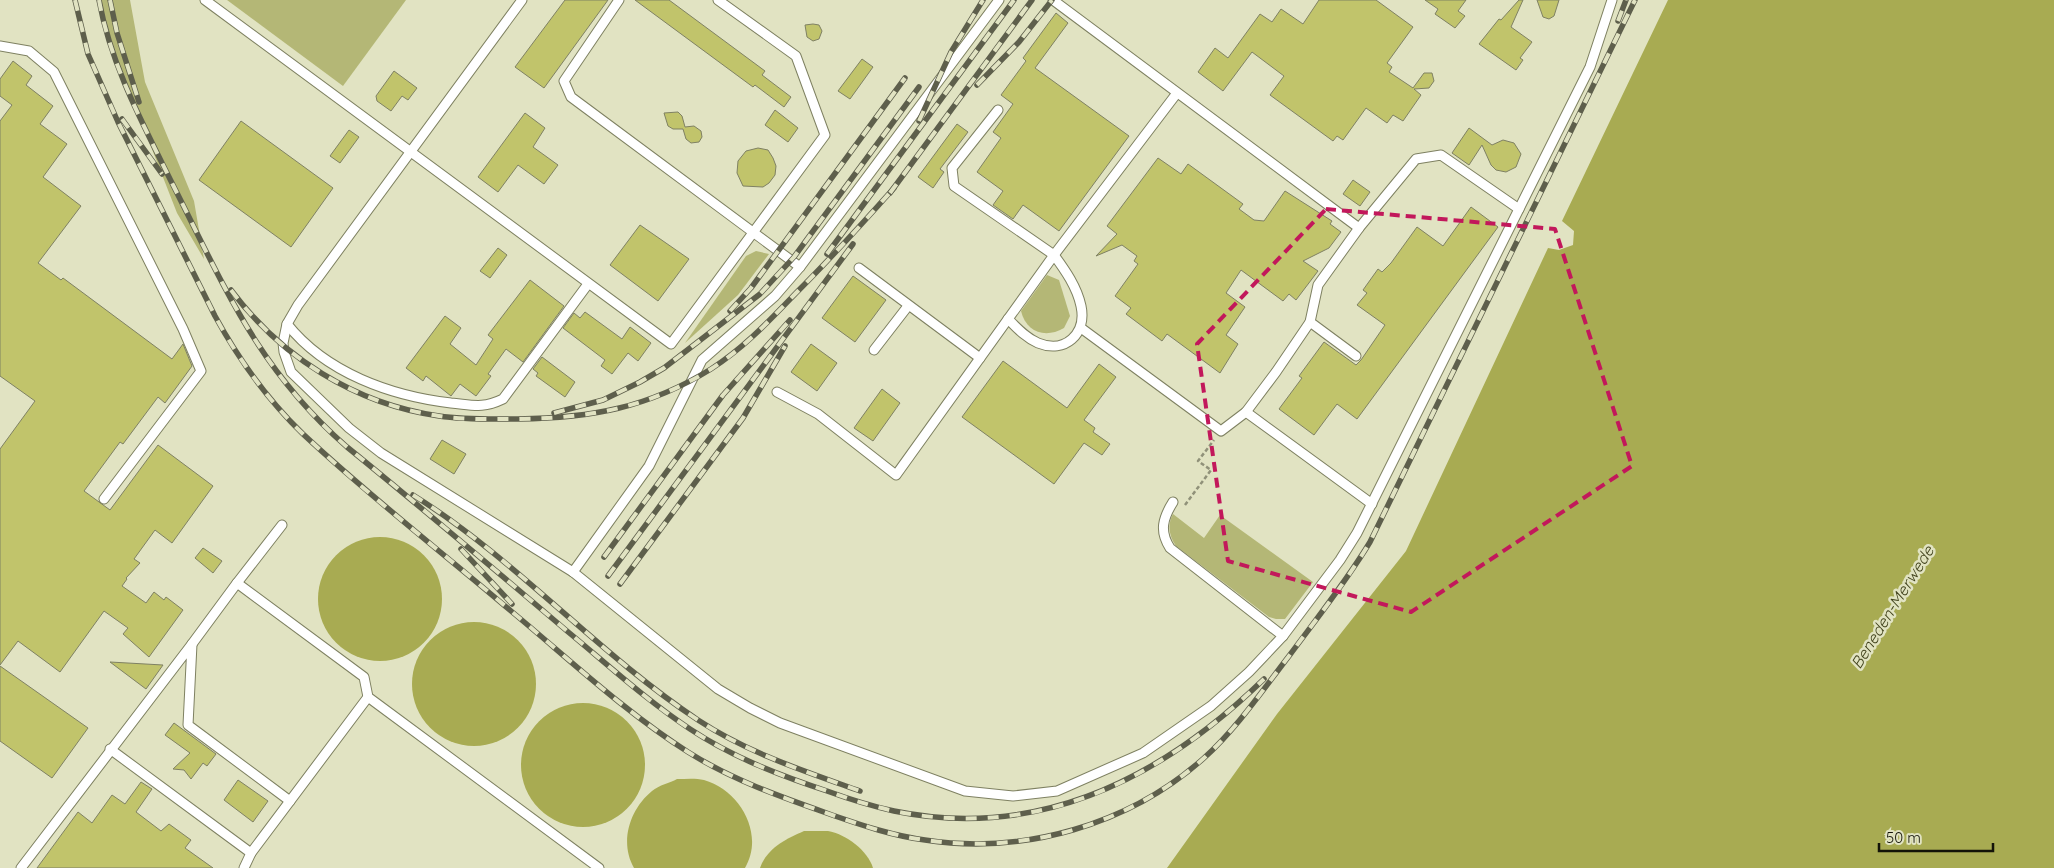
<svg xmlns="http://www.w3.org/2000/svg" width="2054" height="868" font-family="Quicksand,sans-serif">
<rect width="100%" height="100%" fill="#e1e3c2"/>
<g fill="#b4b776">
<path d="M100,0H130L145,82L194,201L204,259L177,213L110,42Z"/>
<path d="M227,0H406L343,86Z"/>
<path d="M756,251L769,254L738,295L685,343L746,256Z"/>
<path d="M1047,275L1059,280L1070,316L1064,328C1045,339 1026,332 1021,311Z"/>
<path d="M1173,514L1204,538L1220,515L1313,582L1285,619H1276L1269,617L1176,546C1169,536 1167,525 1173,514Z"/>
</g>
<g fill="#a8ab52">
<path d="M1668,0H2054V868H1167L1277,714L1406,551L1548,248L1559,250L1573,245L1574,231L1562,221Z"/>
<circle cx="380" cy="599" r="62"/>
<circle cx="474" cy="684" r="62"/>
<circle cx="583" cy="765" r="62"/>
<path d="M677,779C686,779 696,778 704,780C740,790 765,834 745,868H634C619,842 630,809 652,791C659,785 670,783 677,779Z"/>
<path d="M804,831C812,831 821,831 828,831C846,834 868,851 873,868H760C767,848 786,839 804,831Z"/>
</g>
<g fill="#c1c46b" stroke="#7f8163">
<path d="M565,0H608L544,88L515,67Z"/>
<path d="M635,0H669L765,71L762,75L791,97L784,107L755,85L753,87Z"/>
<path d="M1319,0H1376L1413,27L1387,63L1392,67L1389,72L1413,88L1424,73H1432L1434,81L1429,88L1414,89L1421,95L1403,121L1393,115L1387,123L1366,108L1343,140L1337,136L1333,141L1270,95L1284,76L1252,52L1223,91L1198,72L1215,48L1228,58L1260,14L1272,22L1281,9L1303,24Z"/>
<path d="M1425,0H1466L1458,11L1465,16L1455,28L1435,14L1438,9Z"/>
<path d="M1519,0H1523L1511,27L1532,42L1520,58L1523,60L1516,70L1479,44L1499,19L1501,20Z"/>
<path d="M1537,0H1559L1554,16L1549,19L1543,17Z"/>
<path d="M1056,13L1068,23L1035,68L1129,136L1059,231L1023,205L1013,219L993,205L1003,191L977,172L1001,138L993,132L1013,104L1001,95L1026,61L1023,58Z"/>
<path d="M813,24L819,25L822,31L819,39L813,41L807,37L805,25Z"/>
<path d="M862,59L873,67L850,99L838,91Z"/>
<path d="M13,61L32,76L26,85L53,106L40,124L67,144L43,177L81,206L38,263L61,280L63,278L172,359L183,344L192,366L165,403L158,397L123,444L120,442L84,491L110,510L158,445L213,486L172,543L155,530L134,559L140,563L126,578L127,579L122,586L146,603L154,592L164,600L166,597L183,610L149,657L123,634L128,628L104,611L60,672L18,641L0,665V449L35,401L0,376V121L12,105L0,96V79Z"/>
<path d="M394,71L417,88L408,100L402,96L391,111L377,101L376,96Z"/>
<path d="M775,110L798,128L788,142L765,125Z"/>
<path d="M678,112L682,116L685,127L694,126L701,131L702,137L699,142L691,143L686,139L683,129H673L668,126L664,113Z"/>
<path d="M525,113L545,128L533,147L558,165L544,184L518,165L498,192L478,177Z"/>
<path d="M241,121L333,188L291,247L199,180Z"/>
<path d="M957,124L968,132L940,169L944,172L933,188L918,177Z"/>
<path d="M1469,128L1492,145L1503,140L1514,143L1521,154L1516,167L1506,172L1496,170L1491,165L1482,145L1469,165L1452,153Z"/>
<path d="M349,130L359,137L340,163L330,156Z"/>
<path d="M758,148L768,150L773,158L776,166L775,175L769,183L763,187L743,186L737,173L738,161L746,151Z"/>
<path d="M1158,158L1181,174L1188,164L1243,204L1239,209L1254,220L1264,221L1285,191L1332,221L1330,224L1341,232L1329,248L1303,261L1318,271L1296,300L1289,294L1283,301L1241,270L1226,293L1245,307L1226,335L1238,344L1220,373L1167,334L1162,341L1126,314L1131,308L1115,296L1138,264L1134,261L1137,256L1122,245L1096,256L1117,234L1107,226Z"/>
<path d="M1353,180L1370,192L1360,206L1343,194Z"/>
<path d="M1471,207L1498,227L1357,419L1337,404L1314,435L1279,409L1302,378L1299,376L1324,342L1356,365L1361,360L1385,325L1357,305L1367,293L1363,290L1378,269L1382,272L1391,263L1417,227L1443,246Z"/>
<path d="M640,225L689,259L658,301L610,265Z"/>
<path d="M498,248L507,255L490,278L480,271Z"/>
<path d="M853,276L886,300L855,342L822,318Z"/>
<path d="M530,280L564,306L523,362L506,349L488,374L491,376L476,396L460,384L451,396L426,376L423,381L406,368L445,316L461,328L450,344L476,365L493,339L488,335Z"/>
<path d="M585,312L622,339L630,327L651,343L638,361L628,353L612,374L601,366L605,360L563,328L574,313L580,318Z"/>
<path d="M811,344L837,363L817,391L791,372Z"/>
<path d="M542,357L575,382L565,397L536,376L538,373L533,369Z"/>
<path d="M1003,361L1067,408L1099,364L1116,377L1084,420L1095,428L1093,432L1110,444L1102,455L1084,443L1054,484L962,417Z"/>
<path d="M882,389L900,403L873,441L854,428Z"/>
<path d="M442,440L466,454L454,474L430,459Z"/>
<path d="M203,548L222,561L213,573L195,558Z"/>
<path d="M110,662L163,665L146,689Z"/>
<path d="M0,666L88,728L52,778L0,741Z"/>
<path d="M174,723L216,754L207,766L203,763L191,779L184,770L173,769L190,753L165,735Z"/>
<path d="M238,780L268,801L253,822L224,800Z"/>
<path d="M141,782L152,789L136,812L161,831L169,824L191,840L185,848L213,868H37L78,812L92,823L112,795L125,804Z"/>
</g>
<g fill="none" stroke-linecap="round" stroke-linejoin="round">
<defs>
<g id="lane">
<path d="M205,0L671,344L825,135L796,56L718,0"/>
<path d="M522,0L298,305L287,324L283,343L284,352L291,372L349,428L381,453L573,572L718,689L750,708L780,723L965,791L1013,796L1057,791L1143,753L1211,706L1249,672L1283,636L1340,560L1357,533L1590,67L1612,0"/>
<path d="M619,0L564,81L571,97L800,267"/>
<path d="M1053,0L1359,228"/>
<path d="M0,46L29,51L54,72L183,329L201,371L104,499"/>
<path d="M998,110L952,168L954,186L1054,255C1065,270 1077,287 1081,306C1087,334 1065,354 1038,343C1026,338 1017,328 1008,319"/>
<path d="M859,268L980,358"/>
<path d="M1310,322L1356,356"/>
<path d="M287,324C326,373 391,396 451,403C473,405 482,409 503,399L588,284"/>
<path d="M1081,328L1221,431L1246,412L1276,372L1310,322L1318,285L1359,228L1416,159L1441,155L1519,209"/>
<path d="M874,350L908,306"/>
<path d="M777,392L818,414L896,475L1054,255L1177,93"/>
<path d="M1246,412L1372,504"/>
<path d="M1173,502C1163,518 1159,531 1170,548L1283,636"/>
<path d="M573,572L649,466L702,360L775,296L800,267L999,0"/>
<path d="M237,583L282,525"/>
<path d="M192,644L237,583L364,677L368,697L599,868"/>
<path d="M110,749L251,853"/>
<path d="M21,868L192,644L188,725L290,801"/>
<path d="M244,868L251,853L368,697"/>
</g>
</defs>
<use href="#lane" stroke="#7e8061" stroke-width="11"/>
<path stroke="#909179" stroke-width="2.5" stroke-dasharray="4 2.5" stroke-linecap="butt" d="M1185,505L1211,470L1198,461L1214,440"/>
<use href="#lane" stroke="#fff" stroke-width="9"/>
<defs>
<g id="rail">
<path d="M75,0L88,54L118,122L215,316C239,360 267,399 303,434C369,496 442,552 511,611C569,659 625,712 688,752C734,781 784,798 835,816C864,826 894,836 925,840C1024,855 1129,825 1204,758C1237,728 1262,691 1289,656C1317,618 1346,582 1370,542L1635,0"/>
<path d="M99,0C111,66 144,126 173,185C225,288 258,369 347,447C421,507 494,569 567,631C607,664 646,700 690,729C732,757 779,775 827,791C849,799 871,806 894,811C1040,841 1162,778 1264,679"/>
<path d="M110,0L117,33L139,102"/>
<path d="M1618,21L1626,0"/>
<path d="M977,85L1019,42L1052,0"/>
<path d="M122,119L162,174"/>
<path d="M919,121L951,52L983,0"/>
<path d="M890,193L1032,0"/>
<path d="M827,254L1014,0"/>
<path d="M231,290C281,357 355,404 439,416C465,420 492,419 518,419C591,418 648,408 711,369C744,348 769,321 796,293C830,259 862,224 894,188"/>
<path d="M730,311L751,288L905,78"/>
<path d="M554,413L603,400L640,382L664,368L760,294L794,257L919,87"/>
<path d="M413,495C516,559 597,653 698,720C748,753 804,771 860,791"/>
<path d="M461,549L512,604"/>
<path d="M604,557L723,395L790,320"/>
<path d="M608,576L853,244"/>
<path d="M620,584L743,418L785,346"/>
</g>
</defs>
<use href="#rail" stroke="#5e5f4c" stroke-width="5.5"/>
<use href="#rail" stroke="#e1e3c2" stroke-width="4" stroke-dasharray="11" stroke-linecap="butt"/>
</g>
<path fill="none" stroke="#c2185b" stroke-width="4" stroke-dasharray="10 6" stroke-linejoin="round" d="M1326,209L1555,229L1632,466L1411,612L1228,561L1197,344Z"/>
<g text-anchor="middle" stroke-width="5" stroke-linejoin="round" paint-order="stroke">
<g font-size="16" font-style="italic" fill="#42431d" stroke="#e1e3c2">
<text transform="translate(1892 607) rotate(-58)" y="6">Beneden-Merwede</text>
</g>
</g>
<path d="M1879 843v8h114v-8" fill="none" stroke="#131308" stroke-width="2.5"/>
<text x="1886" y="843" font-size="15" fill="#131308" stroke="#e1e3c2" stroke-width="4" paint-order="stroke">50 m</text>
</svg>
